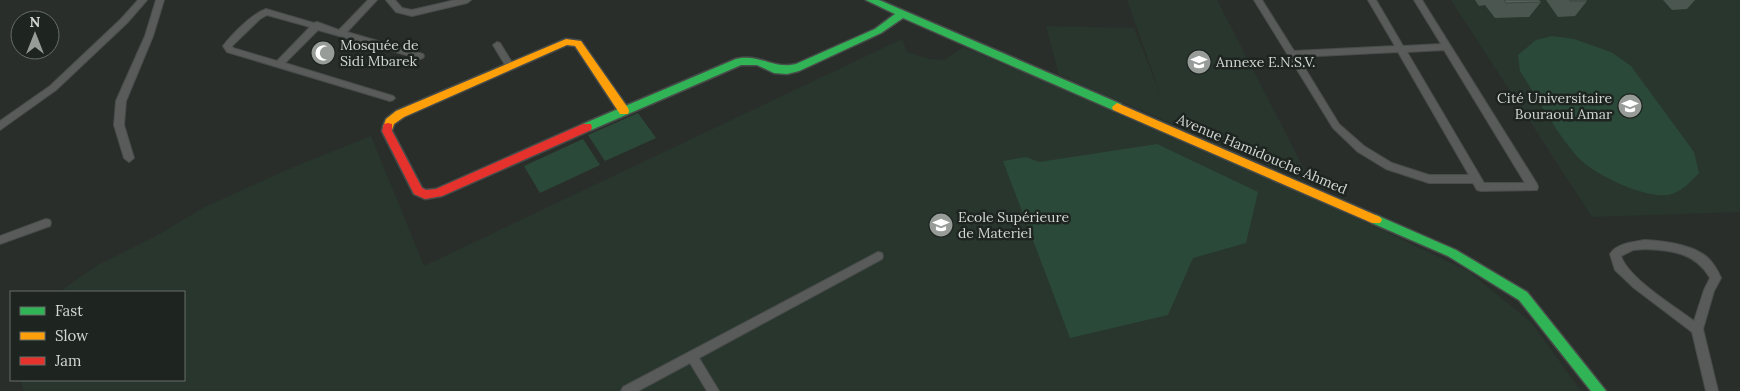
<svg xmlns="http://www.w3.org/2000/svg" width="1740" height="391" font-family="Lora,serif">
<rect width="100%" height="100%" fill="#292e2b"/>
<g fill="#29362e">
<path d="M1127,0H1217L1312,184L1059,75L1046,26L1134,28L1163,101Z"/>
<path d="M1451,0H1740V212L1592,217Z"/>
<path d="M902,39L907,52L929,59L944,60L964,47L1348,214L1468,271L1531,322L1581,391H23L21,380H184V292H59L98,265L156,236L205,207L284,171L371,136L424,266Z"/>
</g>
<g fill="#2b4938">
<path d="M1552,36L1574,39L1611,52L1631,66L1694,152L1699,173C1691,181 1681,193 1668,195C1643,198 1591,174 1575,154C1554,129 1538,99 1520,71L1518,55L1536,40Z"/>
<path d="M638,113L656,138L605,161L588,135Z"/>
<path d="M583,139L600,165L540,193L524,166Z"/>
<path d="M1157,144L1258,192L1246,243L1193,258L1168,315L1070,338L1003,161L1026,157L1039,162Z"/>
</g>
<g fill="none" stroke-linecap="round" stroke-linejoin="round">
<defs>
<g id="street">
<path d="M138,0H147L127,23L56,90L0,130V121L50,86L121,19Z"/>
<path d="M156,0H164L153,36L126,101L124,125L134,158L129,162L124,158L114,125L116,101L145,36Z"/>
<path d="M368,0H377L347,32L423,54L424,56L423,58L420,59L318,30L285,63L393,96L395,98L393,100L390,101L227,52L223,46C232,34 252,14 266,9L314,23L317,22L339,30ZM267,15L310,27L277,61L233,48L232,46L260,19Z"/>
<path d="M386,0H395L402,8L412,10L455,0H471L467,3L412,16L396,12Z"/>
<path d="M1254,0H1262L1294,51L1395,46L1368,0H1376L1403,46L1441,44L1414,0H1422L1537,184L1538,187L1537,190L1481,191L1477,190L1473,183H1429L1386,169L1358,152L1333,128ZM1444,50L1525,183H1484L1407,52ZM1398,52L1469,175H1429L1392,163L1364,146L1339,124L1298,57Z"/>
<path d="M497,42L500,43L513,64L514,66L513,68H507L493,45Z"/>
<path d="M46,219L50,220L51,223L50,226L0,244V236Z"/>
<path d="M1645,240C1664,241 1694,245 1708,258C1714,264 1718,271 1721,278L1714,291L1703,329L1718,391H1706L1692,332L1634,288L1615,270L1610,254C1617,243 1633,242 1645,240ZM1645,249C1672,250 1696,253 1710,278L1704,290L1694,321C1674,306 1628,278 1621,256L1633,250Z"/>
<path d="M878,252L882,253L883,256L882,259L699,358L719,391H707L690,363L638,391H621L623,387Z"/>
</g>
<g id="fast">
<path d="M866,0H879L1121,104L1122,107L1121,110H1113L903,18L881,33L799,71L787,74L774,73L757,65H741L591,130H583L582,127L583,124L736,59C759,53 773,70 796,64L875,29L895,14Z"/>
<path d="M1376,215L1456,250L1527,292L1606,391H1591L1519,300L1448,256L1372,223L1370,220L1372,217Z"/>
</g>
<g id="slow">
<path d="M566,39L581,41L628,108L629,111L628,114H620L575,46L567,45L404,117L394,124L392,130H384L383,127L386,119L396,111Z"/>
<path d="M1117,103L1380,217L1382,220L1380,223H1372L1113,110L1112,107Z"/>
</g>
<path id="jam" d="M388,123L392,124V131L422,188L426,190L436,189L583,124H591L592,127L591,130L442,196L425,199L414,194L382,131L384,124Z"/>
</defs>
<use href="#street" stroke="#484c4a" stroke-width="2"/>
<use href="#fast" stroke="#484c4a" stroke-width="3"/>
<use href="#slow" stroke="#484c4a" stroke-width="3"/>
<use href="#jam" stroke="#484c4a" stroke-width="3"/>
<use href="#street" fill="#585b59" fill-rule="evenodd"/>
<use href="#fast" fill="#30b455" fill-rule="evenodd"/>
<use href="#slow" fill="#ff9f0a" fill-rule="evenodd"/>
<use href="#jam" fill="#e5322d" fill-rule="evenodd"/>
</g>
<g fill="#4a564f">
<path d="M1475,0H1539L1541,2L1529,17L1495,18L1485,5L1479,6Z"/>
<path d="M1546,0H1586L1587,1L1575,16L1558,17Z"/>
<path d="M1663,0H1695L1687,9L1672,10Z"/>
</g>
<g fill="#56645c" stroke="#3c4640">
<path d="M1504,0H1539L1541,2L1506,3Z"/>
<path d="M1569,0H1586L1587,1H1570Z"/>
</g>
<defs>
<symbol id="mosque-disc" viewBox="-11 -11 22 22"><circle r="9.5" fill="#979c99" stroke="#1e2521"/><path d="M3.5-4.9A6 6 0 1 0 3.5 4.9A5 5 0 1 1 3.5-4.9Z" fill="#fff"/></symbol>
<symbol id="university-disc" viewBox="-11 -11 22 22"><circle r="9.5" fill="#979c99" stroke="#1e2521"/><path d="M0-5L7-2L0 1L-7-2ZM-4 1L0 2.5L4 1V4Q0 6-4 4Z" fill="#fff"/></symbol>
</defs>
<g fill-rule="evenodd">
<use href="#mosque-disc" x="309" y="39" width="28" height="28"/>
<use href="#university-disc" x="1185" y="48" width="28" height="28"/>
<use href="#university-disc" x="1616" y="92" width="28" height="28"/>
<use href="#university-disc" x="927" y="211" width="28" height="28"/>
</g>
<g text-anchor="middle" stroke-width="5" stroke-linejoin="round" paint-order="stroke">
<g font-size="14" fill="#d2d7d4" stroke="#1e2521" text-anchor="start">
<text x="340" y="50">Mosquée de<tspan x="340" dy="16">Sidi Mbarek</tspan></text>
<text x="1216" y="67">Annexe E.N.S.V.</text>
<text x="1612" y="103" text-anchor="end">Cité Universitaire<tspan x="1612" dy="16">Bouraoui Amar</tspan></text>
<text x="958" y="222">Ecole Supérieure<tspan x="958" dy="16">de Materiel</tspan></text>
</g>
<g font-size="14" fill="#d2d7d4" stroke="#1e2521">
<text transform="translate(1262 154) rotate(23)" y="5">Avenue Hamidouche Ahmed</text>
</g>
</g>
<rect x="10" y="291" width="175" height="90" fill="#1e2521" stroke="#666c69"/>
<rect x="20" y="307" width="25" height="8" fill="#30b455" stroke="#666c69"/>
<text x="55" y="316" font-size="15" fill="#d2d7d4">Fast</text>
<rect x="20" y="332" width="25" height="8" fill="#ff9f0a" stroke="#666c69"/>
<text x="55" y="341" font-size="15" fill="#d2d7d4">Slow</text>
<rect x="20" y="357" width="25" height="8" fill="#e5322d" stroke="#666c69"/>
<text x="55" y="366" font-size="15" fill="#d2d7d4">Jam</text>
<g transform="translate(35 35)"><circle r="24" fill="#1e2521" stroke="#666c69"/>
<path d="M0-4L9 19L0 12L-9 19Z" fill="#979c99"/>
<text y="-8" font-size="14" font-weight="bold" text-anchor="middle" fill="#d2d7d4">N</text>
</g>
</svg>
